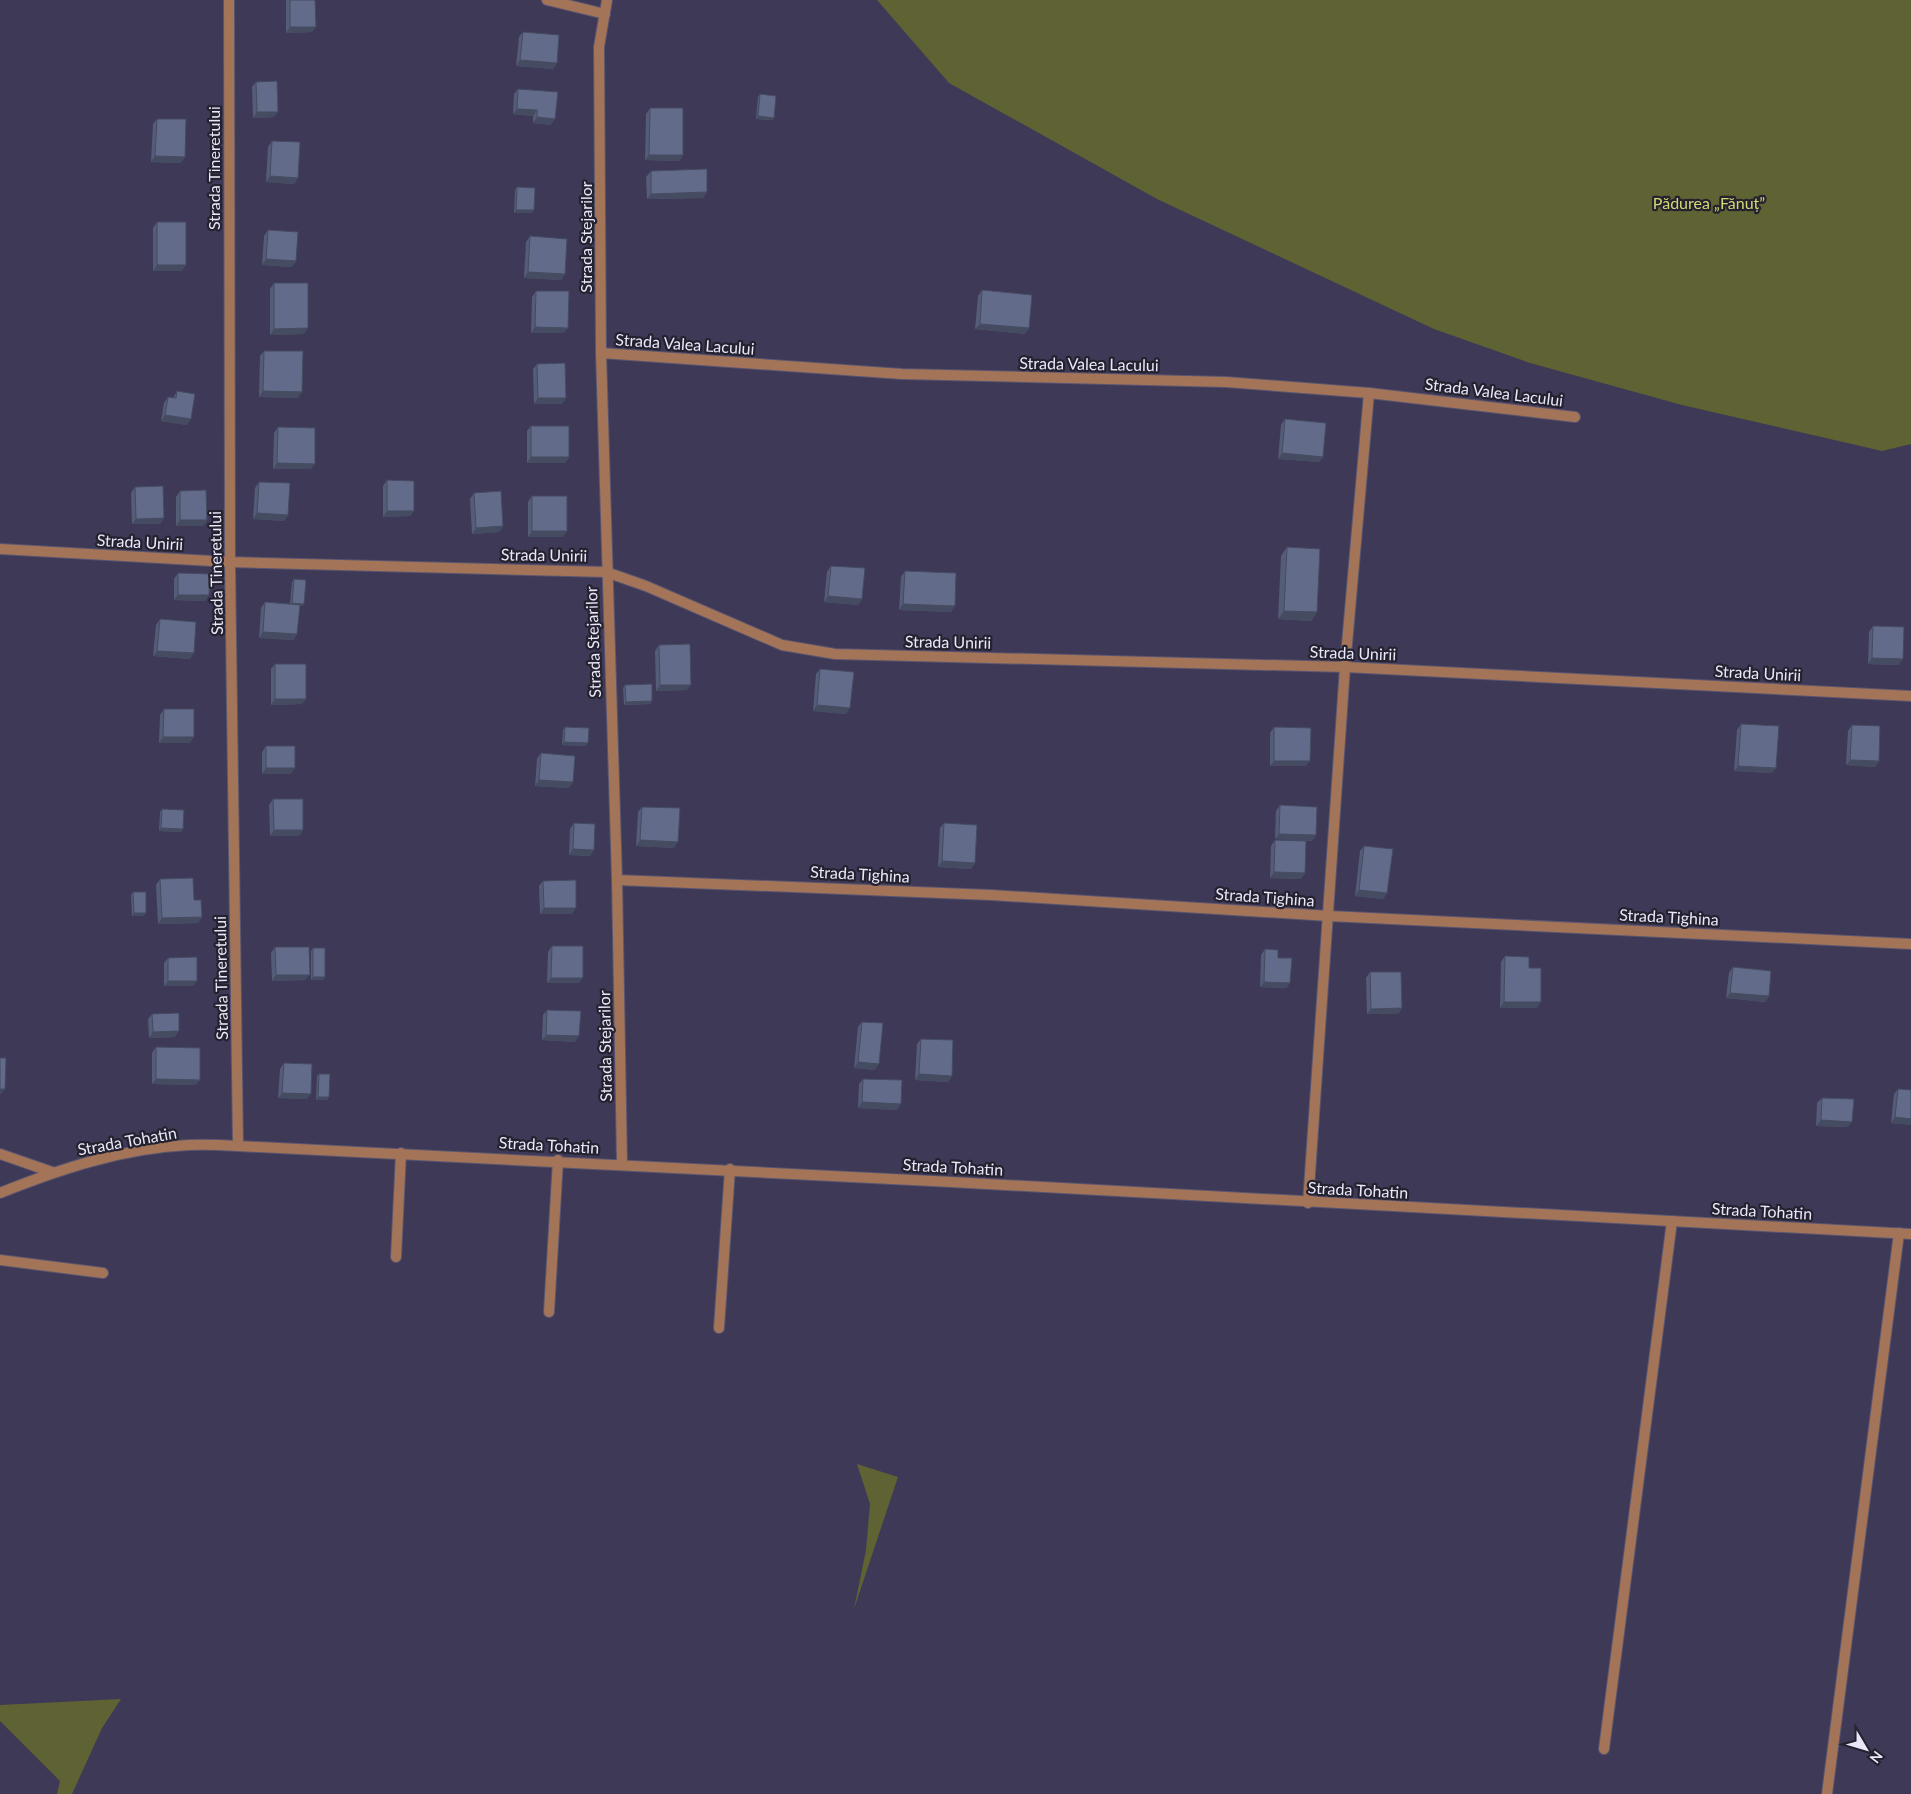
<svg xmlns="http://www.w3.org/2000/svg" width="1911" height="1794" font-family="Lato,sans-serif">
<rect width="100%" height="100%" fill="#3e3956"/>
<g fill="#5f6233">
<path d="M877,0H1911V444L1882,451L1682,405L1530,363L1434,329L1157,199L949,83Z"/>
<path d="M857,1464L898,1477L854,1609L866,1550L870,1504Z"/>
<path d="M121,1699L102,1728L72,1794H57L60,1781L0,1721V1705Z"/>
</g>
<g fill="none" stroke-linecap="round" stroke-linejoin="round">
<defs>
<g id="service">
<path d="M1308,1203L1345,667L1369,393"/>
<path d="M396,1257L401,1153"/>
<path d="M0,1260L103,1273"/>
<path d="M549,1312L558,1160"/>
<path d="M719,1328L730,1169"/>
</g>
<g id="minor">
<path d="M229,0L230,562L238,1146"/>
<path d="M547,0L605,14"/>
<path d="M607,0L599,47L601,353L617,880L622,1163"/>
<path d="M601,353L902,374L1226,382L1369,393L1575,417"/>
<path d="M0,549L230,562L606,572L646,586L782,645L835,654L1345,667L1911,696"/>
<path d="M617,880L991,895L1329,916L1911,944"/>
<path d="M0,1154L52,1172"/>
<path d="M1604,1749L1672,1221"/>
<path d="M1827,1794L1899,1233"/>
</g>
<path id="tertiary" d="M0,1193C60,1169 123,1148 189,1145C205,1144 222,1145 238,1146C796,1171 1353,1206 1911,1234"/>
</defs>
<use href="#service" stroke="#595570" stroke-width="12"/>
<use href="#minor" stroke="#595570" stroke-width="12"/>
<use href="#tertiary" stroke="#595570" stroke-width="12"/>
<use href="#service" stroke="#a37458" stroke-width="10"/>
<use href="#minor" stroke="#a37458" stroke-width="10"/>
<use href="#tertiary" stroke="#a37458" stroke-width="10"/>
</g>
<g fill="#545c77">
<path d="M286,0H315L316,27L312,32L286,33Z"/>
<path d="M523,32L557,63L553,69L516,66L519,37Z"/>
<path d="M256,82L274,117L253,118L252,87Z"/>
<path d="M518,89L551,125L533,123V116L513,114L514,94Z"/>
<path d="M760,94L774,118L772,120L756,119L758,97Z"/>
<path d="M650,108L683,155L679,161L645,160L646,114Z"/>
<path d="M157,119L181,163L151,162L153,124Z"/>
<path d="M272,141L298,178L294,184L266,182L268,147Z"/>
<path d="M651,171L707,192L703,198L647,199L646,177Z"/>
<path d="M517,187L534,210L532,213H514L515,190Z"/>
<path d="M157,222L182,271H153V228Z"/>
<path d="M268,230L296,261L292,267L262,265L264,236Z"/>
<path d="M530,236L565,274L561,280L524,278L526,242Z"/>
<path d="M274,283L304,334L270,335V289Z"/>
<path d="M982,290L1029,328L1025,334L975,329L978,296Z"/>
<path d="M536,291L564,333H531L532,297Z"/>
<path d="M264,351L298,398L259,397L260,356Z"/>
<path d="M537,364L562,404H534L533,369Z"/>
<path d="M177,391L187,425L161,421L164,403L168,397L173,398Z"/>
<path d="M1285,419L1323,457L1319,462L1278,459L1281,425Z"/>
<path d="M531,426L569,457L565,463H527V431Z"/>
<path d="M278,427L311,469H273L274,433Z"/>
<path d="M387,480L414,511L410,516L383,517V486Z"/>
<path d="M259,482L288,515L284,521L253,519L255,488Z"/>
<path d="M135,487L164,518L160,524H132L131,493Z"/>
<path d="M180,491L207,520L203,526H176V497Z"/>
<path d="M474,493L503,526L499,532L472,534L470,499Z"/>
<path d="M532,496L563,537H528V502Z"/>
<path d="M1287,547L1317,612L1311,621L1278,619L1281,556Z"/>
<path d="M831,566L862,599L858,605L824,602L827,572Z"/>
<path d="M905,571L951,612L899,610L901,577Z"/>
<path d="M178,573L209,595L205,601L174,600V579Z"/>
<path d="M294,579L304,604L302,606H300L297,634L293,640L259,638L261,608L265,602L290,604L292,582Z"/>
<path d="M160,619L190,659L153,656L156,625Z"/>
<path d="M1873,626L1899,665L1868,664L1869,632Z"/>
<path d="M659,645L687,690L656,691L655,651Z"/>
<path d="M275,664L302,704L271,705V669Z"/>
<path d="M820,669L846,714L813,711L816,674Z"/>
<path d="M625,685L652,701L650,704L624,705L623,688Z"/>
<path d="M164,709L190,743H159L160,715Z"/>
<path d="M1741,724L1772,773L1734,771L1737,730Z"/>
<path d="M1852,725L1879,761L1875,767L1846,765L1848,731Z"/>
<path d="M565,727L586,746L562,745L563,730Z"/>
<path d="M1274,727L1306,766H1270V733Z"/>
<path d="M266,746L291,774H262V752Z"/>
<path d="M541,753L573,782L569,788L535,786L537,759Z"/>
<path d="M273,799L303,830L299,836H270L269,805Z"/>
<path d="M1280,805L1316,835L1312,841L1275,839L1276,811Z"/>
<path d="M642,807L674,848L636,846L638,812Z"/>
<path d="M162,809L183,829L181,832L159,831L160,812Z"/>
<path d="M574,823L594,850L590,856L569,855L570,829Z"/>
<path d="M944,823L975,863L971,869L938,867L940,828Z"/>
<path d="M1275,840L1305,873L1301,879L1270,878L1271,846Z"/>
<path d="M1364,846L1387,893L1383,899L1355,896L1360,851Z"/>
<path d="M160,879L194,900L202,917L198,923L158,924L156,885Z"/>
<path d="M543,881L572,914H540L539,886Z"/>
<path d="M133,892L144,916H132L131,895Z"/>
<path d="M552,946L579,983H547L548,952Z"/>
<path d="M275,947L305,980L272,981L271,953Z"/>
<path d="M313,948L325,977L323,980H311V951Z"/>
<path d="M1265,949L1278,958L1290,983L1286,988L1260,987L1261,955Z"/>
<path d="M1505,956L1529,968L1537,1008H1500L1501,962Z"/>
<path d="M168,958L193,986H164V963Z"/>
<path d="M1733,967L1769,996L1765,1002L1726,998L1729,973Z"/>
<path d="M1370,972L1402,1008L1398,1014H1367L1366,978Z"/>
<path d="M547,1010L575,1042L542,1040L543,1015Z"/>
<path d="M152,1014L175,1037L149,1038L148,1019Z"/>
<path d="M862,1022L875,1070L854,1068L858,1027Z"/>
<path d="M921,1039L952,1076L948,1082L915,1080L917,1044Z"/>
<path d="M156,1047L196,1085L152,1084V1053Z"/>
<path d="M284,1063L307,1099L278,1098L280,1069Z"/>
<path d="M319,1074L327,1100H316L317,1076Z"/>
<path d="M863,1079L897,1110L858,1108L859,1084Z"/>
<path d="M1898,1089L1911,1090V1125L1891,1123L1894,1094Z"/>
<path d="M1822,1098L1848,1127L1816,1126L1817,1103Z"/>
</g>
<g fill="#454b61">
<path d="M290,27H316L312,32L286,33Z"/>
<path d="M520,60L557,63L553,69L516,66Z"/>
<path d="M517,109L537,110L533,116L513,114Z"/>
<path d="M257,112H278L274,117L253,118Z"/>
<path d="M758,116L774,118L772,120L756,119Z"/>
<path d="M537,117L555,119L551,125L533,123Z"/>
<path d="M649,155H683L679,161L645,160Z"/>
<path d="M155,156L185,157L181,163L151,162Z"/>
<path d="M270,176L298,178L294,184L266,182Z"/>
<path d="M707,192L703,198L647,199L651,194Z"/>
<path d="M516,210H534L532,213H514Z"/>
<path d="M266,259L296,261L292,267L262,265Z"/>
<path d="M157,265H186L182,271H153Z"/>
<path d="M528,272L565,274L561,280L524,278Z"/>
<path d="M980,324L1029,328L1025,334L975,329Z"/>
<path d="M535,327L568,328L564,333H531Z"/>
<path d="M308,328L304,334L270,335L274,329Z"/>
<path d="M263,391L302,392L298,398L259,397Z"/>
<path d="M538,398H566L562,404H534Z"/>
<path d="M165,415L191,419L187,425L161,421Z"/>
<path d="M1282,453L1323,457L1319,462L1278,459Z"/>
<path d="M531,457H569L565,463H527Z"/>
<path d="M277,463L315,464L311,469H273Z"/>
<path d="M387,511H414L410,516L383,517Z"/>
<path d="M257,513L288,515L284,521L253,519Z"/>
<path d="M164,518L160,524H132L136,519Z"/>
<path d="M180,520H207L203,526H176Z"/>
<path d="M503,526L499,532L472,534L476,528Z"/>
<path d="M532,531H567L563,537H528Z"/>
<path d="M178,595H209L205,601L174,600Z"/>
<path d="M828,596L862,599L858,605L824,602Z"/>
<path d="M292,603L304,604L302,606L290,605Z"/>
<path d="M903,604L955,606L951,612L899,610Z"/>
<path d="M1284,611L1317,612L1311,621L1278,619Z"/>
<path d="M263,632L297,634L293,640L259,638Z"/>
<path d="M157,651L194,653L190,659L153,656Z"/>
<path d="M1872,658L1903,659L1899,665L1868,664Z"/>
<path d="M660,685H691L687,690L656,691Z"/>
<path d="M275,699H306L302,704L271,705Z"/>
<path d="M652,701L650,704L624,705L626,702Z"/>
<path d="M817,705L850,708L846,714L813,711Z"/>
<path d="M163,737H194L190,743H159Z"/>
<path d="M564,742L588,743L586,746L562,745Z"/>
<path d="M1850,760L1879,761L1875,767L1846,765Z"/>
<path d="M1274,761H1310L1306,766H1270Z"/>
<path d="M1738,766L1776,768L1772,773L1734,771Z"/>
<path d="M266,768H295L291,774H262Z"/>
<path d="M539,780L573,782L569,788L535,786Z"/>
<path d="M161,828L183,829L181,832L159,831Z"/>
<path d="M274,830H303L299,836H270Z"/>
<path d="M1279,834L1316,835L1312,841L1275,839Z"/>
<path d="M640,840L678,842L674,848L636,846Z"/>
<path d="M573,849L594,850L590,856L569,855Z"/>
<path d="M942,861L975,863L971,869L938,867Z"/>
<path d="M1274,872L1305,873L1301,879L1270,878Z"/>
<path d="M1359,890L1387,893L1383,899L1355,896Z"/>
<path d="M544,908H576L572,914H540Z"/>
<path d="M134,913H146L144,916H132Z"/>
<path d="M202,917L198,923L158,924L162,918Z"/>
<path d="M276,975H310L305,980L272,981Z"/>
<path d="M313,977H325L323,980H311Z"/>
<path d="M551,978H583L579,983H547Z"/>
<path d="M168,981H197L193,986H164Z"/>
<path d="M1264,982L1290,983L1286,988L1260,987Z"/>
<path d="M1730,993L1769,996L1765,1002L1726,998Z"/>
<path d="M1504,1002H1541L1537,1008H1500Z"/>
<path d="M1402,1008L1398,1014H1367L1371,1009Z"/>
<path d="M179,1031L175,1037L149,1038L153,1032Z"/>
<path d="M546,1035L579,1036L575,1042L542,1040Z"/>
<path d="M858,1062L879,1064L875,1070L854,1068Z"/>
<path d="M919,1074L952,1076L948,1082L915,1080Z"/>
<path d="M156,1079L200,1080L196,1085L152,1084Z"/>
<path d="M0,1089H5L1,1094H0Z"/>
<path d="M282,1093L311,1094L307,1099L278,1098Z"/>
<path d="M318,1097H329L327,1100H316Z"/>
<path d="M862,1102L901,1104L897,1110L858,1108Z"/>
<path d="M1895,1117L1911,1119V1125L1891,1123Z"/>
<path d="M1821,1120L1852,1122L1848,1127L1816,1126Z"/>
</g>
<g fill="#626b8a" stroke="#454b61">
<path d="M290,0H315L316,27H290Z"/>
<path d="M523,32L559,35L557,63L520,60Z"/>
<path d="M277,81L278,112H257L256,82Z"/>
<path d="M518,89L558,92L555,119L537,117V110L517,109Z"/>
<path d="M760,94L776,96L774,118L758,116Z"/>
<path d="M650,108H683V155H649Z"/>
<path d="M157,119H186L185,157L155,156Z"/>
<path d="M272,141L300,142L298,178L270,176Z"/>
<path d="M707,169V192L651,194V171Z"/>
<path d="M517,187L535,188L534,210H516Z"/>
<rect x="157" y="222" width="29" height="43"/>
<path d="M268,230L298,232L296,261L266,259Z"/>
<path d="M530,236L567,239L565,274L528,272Z"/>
<path d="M274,283H308V328L274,329Z"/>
<path d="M982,290L1032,295L1029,328L980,324Z"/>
<path d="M536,291H569L568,328L535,327Z"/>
<path d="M264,351H303L302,392L263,391Z"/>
<path d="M565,363L566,398H538L537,364Z"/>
<path d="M177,391L195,394L191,419L165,415L168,397L176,398Z"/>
<path d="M1285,419L1326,423L1323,457L1282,453Z"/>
<rect x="531" y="426" width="38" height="31"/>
<path d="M278,427L315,428V464L277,463Z"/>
<path d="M387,480L414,481V511H387Z"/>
<path d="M259,482L290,483L288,515L257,513Z"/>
<path d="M163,486L164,518L136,519L135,487Z"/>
<path d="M206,490L207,520H180V491Z"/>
<path d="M501,491L503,526L476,528L474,493Z"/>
<rect x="532" y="496" width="35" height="35"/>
<path d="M1287,547L1320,549L1317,612L1284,611Z"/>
<path d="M831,566L865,568L862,599L828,596Z"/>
<path d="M905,571L956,573L955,606L903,604Z"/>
<path d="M178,573L210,574L209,595H178Z"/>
<path d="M294,579L306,580L304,604L292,603Z"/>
<path d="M265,602L300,605L297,634L263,632Z"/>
<path d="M160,619L196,622L194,653L157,651Z"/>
<path d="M1873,626L1904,627L1903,659L1872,658Z"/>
<path d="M690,644L691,685H660L659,645Z"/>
<rect x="275" y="664" width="31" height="35"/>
<path d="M820,669L854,672L850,708L817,705Z"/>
<path d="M652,684V701L626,702L625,685Z"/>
<path d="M164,709H194V737H163Z"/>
<path d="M1741,724L1779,726L1776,768L1738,766Z"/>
<path d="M1852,725L1880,726L1879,761L1850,760Z"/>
<path d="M565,727L589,728L588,743L564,742Z"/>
<path d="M1274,727L1311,728L1310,761H1274Z"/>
<rect x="266" y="746" width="29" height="22"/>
<path d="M541,753L575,756L573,782L539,780Z"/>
<path d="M273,799H303V830H274Z"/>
<path d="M1280,805L1317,807L1316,835L1279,834Z"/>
<path d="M642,807L680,808L678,842L640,840Z"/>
<path d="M162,809L184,810L183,829L161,828Z"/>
<path d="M574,823L595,824L594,850L573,849Z"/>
<path d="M944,823L977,825L975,863L942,861Z"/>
<path d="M1275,840L1306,841L1305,873L1274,872Z"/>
<path d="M1364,846L1393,849L1387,893L1359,890Z"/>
<path d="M193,878L194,900H201L202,917L162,918L160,879Z"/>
<path d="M576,880V908H544L543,881Z"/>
<path d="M133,892H146V913H134Z"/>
<path d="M552,946H583V978H551Z"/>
<path d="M275,947H309L310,975H276Z"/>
<rect x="313" y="948" width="12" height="29"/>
<path d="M1265,949L1278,950V958H1292L1290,983L1264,982Z"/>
<path d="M1505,956L1529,957V968H1541V1002H1504Z"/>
<path d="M197,957V981H168V958Z"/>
<path d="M1733,967L1771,971L1769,996L1730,993Z"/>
<path d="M1370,972H1401L1402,1008L1371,1009Z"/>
<path d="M547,1010L581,1011L579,1036L546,1035Z"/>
<path d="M179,1013V1031L153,1032L152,1014Z"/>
<path d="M862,1022L883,1023L879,1064L858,1062Z"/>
<path d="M921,1039L953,1040L952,1076L919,1074Z"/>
<path d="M156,1047L200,1048V1080L156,1079Z"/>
<path d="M0,1058H6L5,1089H0Z"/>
<path d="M284,1063L312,1064L311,1094L282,1093Z"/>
<path d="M319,1074H330L329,1097H318Z"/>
<path d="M863,1079L902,1080L901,1104L862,1102Z"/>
<path d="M1898,1089L1911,1090V1119L1895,1117Z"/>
<path d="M1822,1098L1854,1099L1852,1122L1821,1120Z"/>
</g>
<g text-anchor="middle" stroke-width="4.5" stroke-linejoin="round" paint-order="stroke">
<g font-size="16" fill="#e9e7fa" stroke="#252230">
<text transform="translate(214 168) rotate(-90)" y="6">Strada Tineretului</text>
<text transform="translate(586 237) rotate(-90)" y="6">Strada Stejarilor</text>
<text transform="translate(685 344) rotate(4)" y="6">Strada Valea Lacului</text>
<text transform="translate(1089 364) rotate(1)" y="6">Strada Valea Lacului</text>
<text transform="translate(1494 392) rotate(7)" y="6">Strada Valea Lacului</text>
<text transform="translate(140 542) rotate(3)" y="6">Strada Unirii</text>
<text transform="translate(544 555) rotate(1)" y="6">Strada Unirii</text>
<text transform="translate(216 573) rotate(-91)" y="6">Strada Tineretului</text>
<text transform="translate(593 642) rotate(-92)" y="6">Strada Stejarilor</text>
<text transform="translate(948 642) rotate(1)" y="6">Strada Unirii</text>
<text transform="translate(1353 653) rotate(2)" y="6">Strada Unirii</text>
<text transform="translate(1758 673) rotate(3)" y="6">Strada Unirii</text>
<text transform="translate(860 874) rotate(3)" y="6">Strada Tighina</text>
<text transform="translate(1265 897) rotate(4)" y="6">Strada Tighina</text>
<text transform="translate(1669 917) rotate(3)" y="6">Strada Tighina</text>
<text transform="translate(221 978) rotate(-91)" y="6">Strada Tineretului</text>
<text transform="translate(605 1046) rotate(-91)" y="6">Strada Stejarilor</text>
<text transform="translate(127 1141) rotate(-10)" y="6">Strada Tohatin</text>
<text transform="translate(549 1145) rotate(3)" y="6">Strada Tohatin</text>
<text transform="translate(953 1167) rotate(3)" y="6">Strada Tohatin</text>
<text transform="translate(1358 1190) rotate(3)" y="6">Strada Tohatin</text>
<text transform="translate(1762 1211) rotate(3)" y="6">Strada Tohatin</text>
</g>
<g font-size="16" fill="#d3d870" stroke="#252230">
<text x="1709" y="209">Pădurea „Fănuț”</text>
</g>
</g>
<g transform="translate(1866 1749) rotate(128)" stroke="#252230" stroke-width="4" paint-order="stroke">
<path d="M0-4L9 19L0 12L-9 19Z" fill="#e9e7fa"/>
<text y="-8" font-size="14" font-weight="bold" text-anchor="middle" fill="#e9e7fa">N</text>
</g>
</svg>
